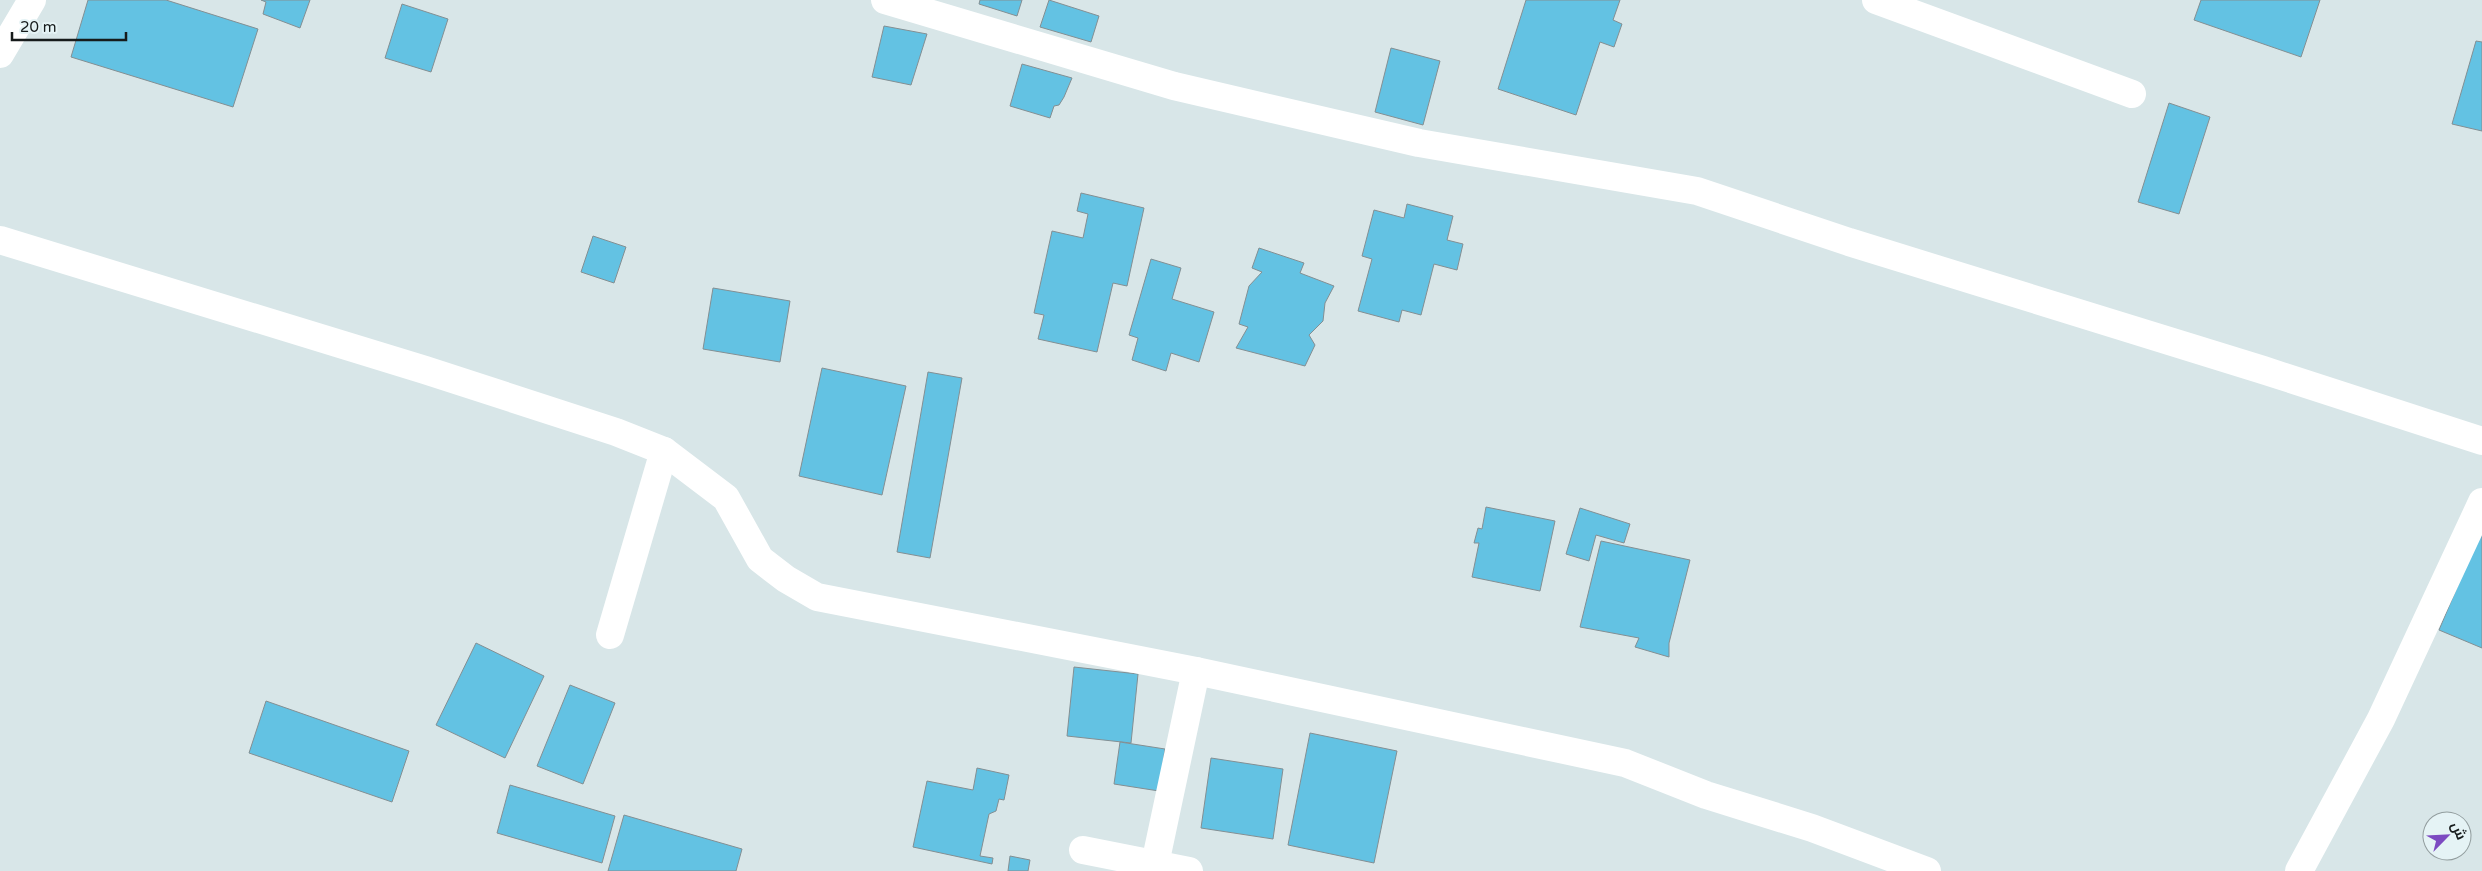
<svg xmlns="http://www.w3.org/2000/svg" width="2482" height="871" font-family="'Varela Round',Cairo,sans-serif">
<rect width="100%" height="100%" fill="#d8e6e8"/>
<g fill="#63c2e3" stroke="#838f93">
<path d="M88,0H166L258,29L233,107L71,57Z"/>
<path d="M261,0H310L300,28L263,14L266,2Z"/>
<path d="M980,0H1022L1017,16L979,4Z"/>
<path d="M1049,0L1099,16L1091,42L1040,27Z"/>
<path d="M1526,0H1620L1613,20L1622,24L1614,47L1600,42L1576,115L1498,89Z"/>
<path d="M2201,0H2320L2301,57L2194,20Z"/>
<path d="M402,4L448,19L431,72L385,58Z"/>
<path d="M884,26L927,34L911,85L872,77Z"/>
<path d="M2476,41L2482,42V131L2452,124Z"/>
<path d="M1391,48L1440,61L1423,125L1375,112Z"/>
<path d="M1022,64L1072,78L1064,97L1059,105L1054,106L1050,118L1010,106Z"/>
<path d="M2169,103L2210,117L2179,214L2138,202Z"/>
<path d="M1081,193L1144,208L1127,286L1113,283L1097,352L1038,339L1044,315L1034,313L1052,231L1083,238L1088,214L1077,211Z"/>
<path d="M1407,204L1453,216L1447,240L1463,244L1457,270L1434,264L1421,315L1402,310L1399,322L1358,311L1372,259L1362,256L1374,210L1404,218Z"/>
<path d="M593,236L626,247L614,283L581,272Z"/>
<path d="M1259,248L1304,263L1300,273L1334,286L1325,303L1323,321L1309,335L1315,345L1305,366L1236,348L1248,327L1239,324L1249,286L1262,272L1252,268Z"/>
<path d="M1151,259L1181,268L1172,299L1214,312L1199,362L1171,353L1166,371L1132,360L1138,338L1129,335Z"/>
<path d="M713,288L790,301L780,362L703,349Z"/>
<path d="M822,368L906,386L882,495L799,476Z"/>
<path d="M928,372L962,378L930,558L897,552Z"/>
<path d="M1486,507L1555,521L1540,591L1472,577L1479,543H1474L1478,528L1482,529Z"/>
<path d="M1580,508L1630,524L1624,543L1596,535L1589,561L1566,554Z"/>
<path d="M2482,528V648L2439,630Z"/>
<path d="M1601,541L1690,560L1669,643V657L1635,647L1639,638L1580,627Z"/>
<path d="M476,643L544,676L505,758L436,725Z"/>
<path d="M1074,667L1138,674L1131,743L1067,736Z"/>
<path d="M570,685L615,703L583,784L537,766Z"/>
<path d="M266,701L409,751L392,802L249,753Z"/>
<path d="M1310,733L1397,751L1374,863L1288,845Z"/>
<path d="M1120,742L1165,749L1159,791L1114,784Z"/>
<path d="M1211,758L1283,769L1273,839L1201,828Z"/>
<path d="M977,768L1009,775L1004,800L999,799L996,811L989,814L980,856L993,858L992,864L913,847L927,781L973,790Z"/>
<path d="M510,785L615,816L602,863L497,833Z"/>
<path d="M624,815L742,849L736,871H608Z"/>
<path d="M1010,856L1030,860L1028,871H1008Z"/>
</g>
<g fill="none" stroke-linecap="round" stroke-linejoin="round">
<g stroke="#fff" stroke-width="28">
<path d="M885,0L1174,86L1419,143L1697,191L1849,242L2263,370L2482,441"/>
<path d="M1876,0L2132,94"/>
<path d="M0,54L32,0"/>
<path d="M0,240L425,370L616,432L664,451L726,498L760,559L786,579L817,597L1196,671L1625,763L1706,795L1812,828L1927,871"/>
<path d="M610,635L664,451"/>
<path d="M1083,850L1189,871"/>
<path d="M1155,864L1196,671"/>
<path d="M2299,871L2381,719L2482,502"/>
</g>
</g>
<g transform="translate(2447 836) rotate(66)"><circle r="24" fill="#e5f3f5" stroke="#929d9e"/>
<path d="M0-4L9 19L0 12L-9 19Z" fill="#7c4ac1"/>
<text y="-8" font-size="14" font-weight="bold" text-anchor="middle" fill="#161b1b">ش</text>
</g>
<path d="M12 32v8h114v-8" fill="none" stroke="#161b1b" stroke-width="2.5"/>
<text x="20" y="32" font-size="15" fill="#161b1b" stroke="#e5f3f5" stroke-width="4" paint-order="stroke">20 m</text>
</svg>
